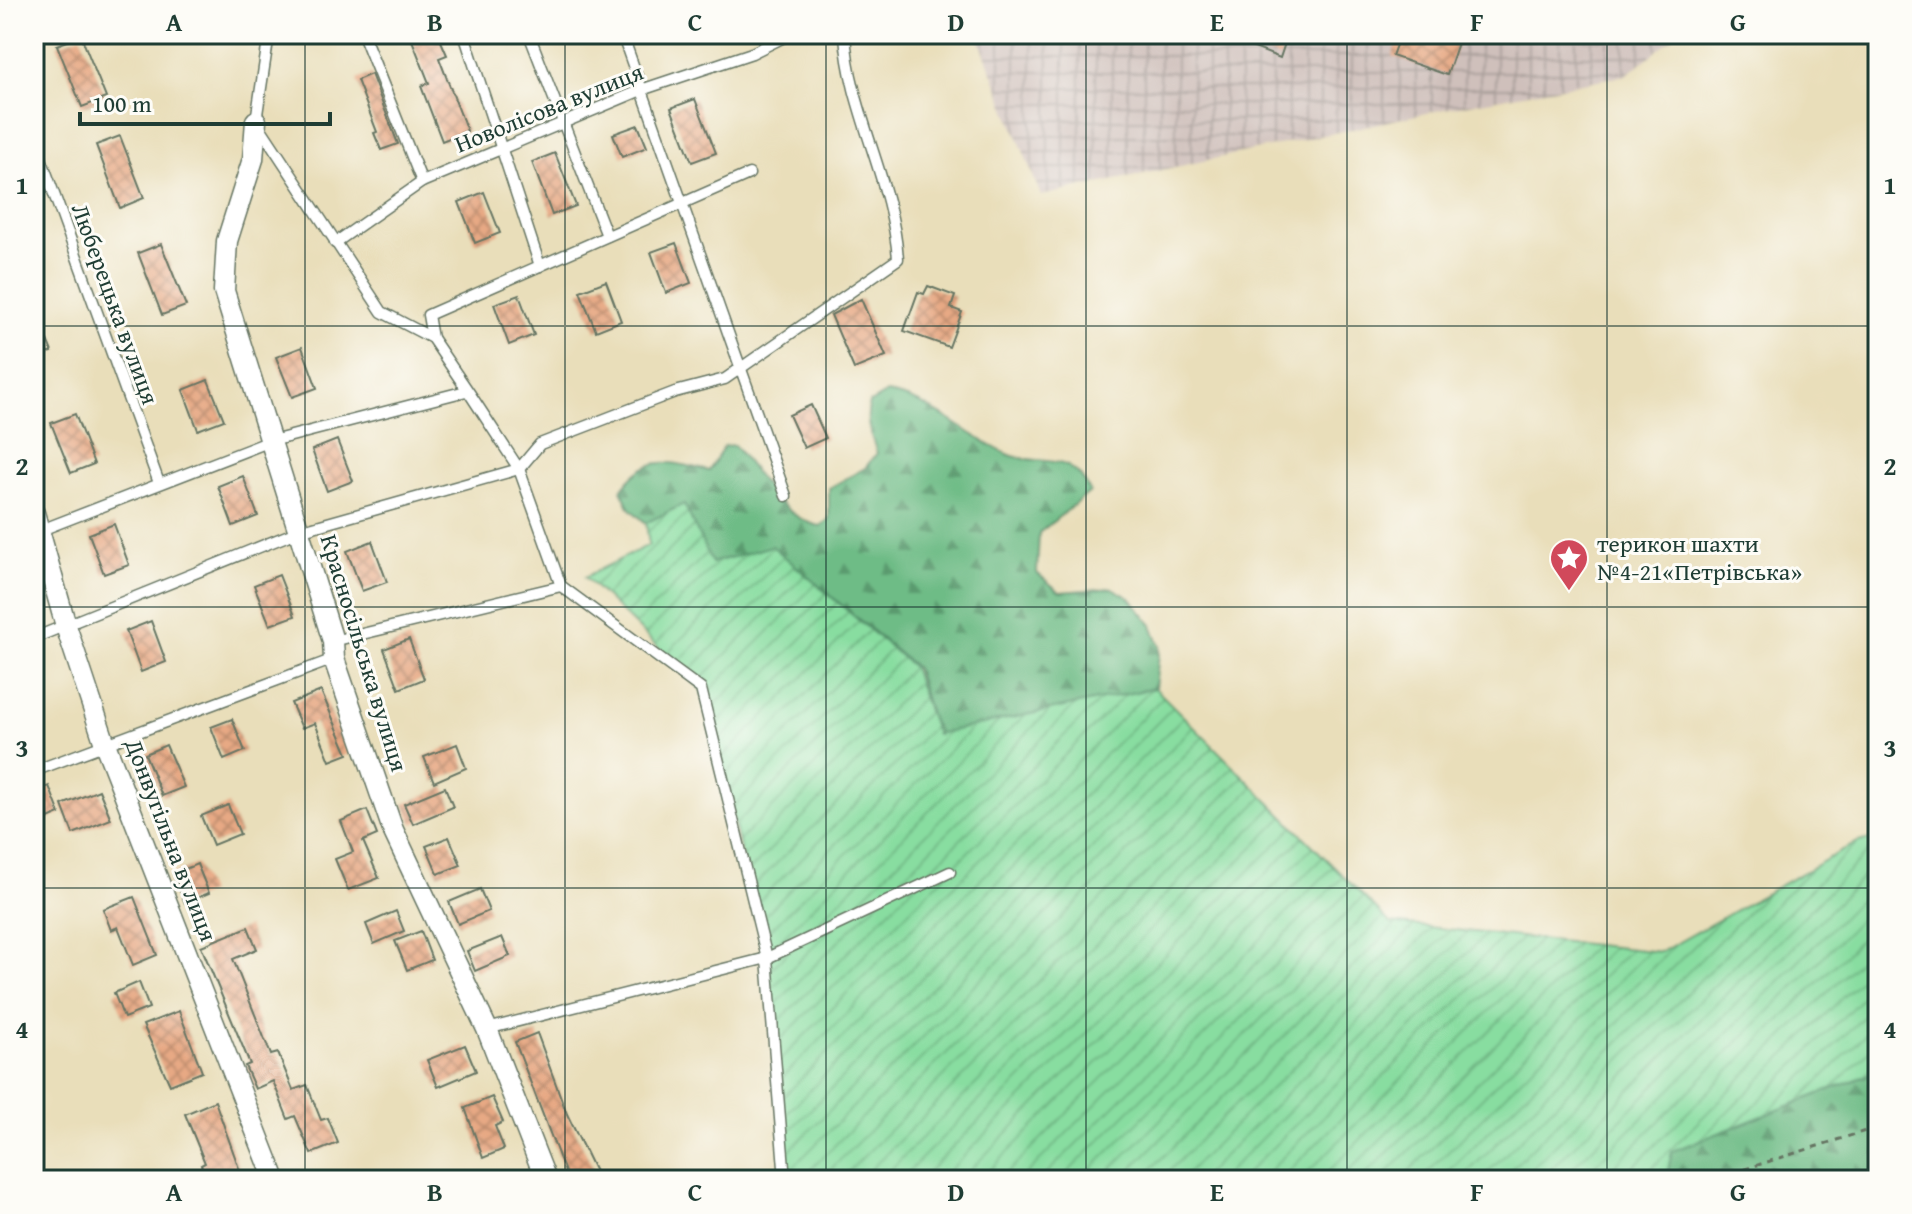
<svg xmlns="http://www.w3.org/2000/svg" width="1912" height="1214" font-family="'Gentium Book Plus',serif">
<defs>
<pattern id="industrial-grid" width="8" height="8" patternUnits="userSpaceOnUse" patternTransform="scale(2)"><rect width="8" height="8" fill="#cfc0bb"/><path d="M0 4h8M4 0v8" fill="none" stroke="#a79d99"/></pattern>
<pattern id="forest-firs" width="22" height="20" patternUnits="userSpaceOnUse" patternTransform="scale(2)"><rect width="22" height="20" fill="#6ebc86"/><path d="M5 1l3.5 6h-7zM16 11l3.5 6h-7z" fill="#5a9a6e"/></pattern>
<pattern id="garden-furrows" width="10" height="10" patternUnits="userSpaceOnUse" patternTransform="scale(2)"><rect width="10" height="10" fill="#88dda0"/><path d="M-1 1l2-2M0 10L10 0M9 11l2-2" fill="none" stroke="#6fb483"/></pattern>
<pattern id="building-cross-hatch" width="8" height="8" patternUnits="userSpaceOnUse" patternTransform="scale(2)"><rect width="8" height="8" fill="#e7a984"/><path d="M0 0l8 8M0 8l8-8" fill="none" stroke="#bb8b6d"/></pattern>
</defs>
<rect width="100%" height="100%" fill="#fdfcf7"/>
<filter id="ink" filterUnits="userSpaceOnUse"><feTurbulence type="fractalNoise" baseFrequency=".0125" numOctaves="2"/><feDisplacementMap in="SourceGraphic" scale="16" xChannelSelector="R" yChannelSelector="G"/><feConvolveMatrix kernelMatrix="1 2 1 2 8 2 1 2 1" color-interpolation-filters="sRGB"/></filter>
<filter id="wash" filterUnits="userSpaceOnUse"><feTurbulence type="fractalNoise" baseFrequency=".006" numOctaves="4" result="noise"/><feDisplacementMap in="SourceGraphic" scale="32" xChannelSelector="R" yChannelSelector="G"/><feGaussianBlur stdDeviation="1.8" result="paint"/><feColorMatrix in="noise" values="0 0 0 0 0 0 0 0 0 0 0 0 0 0 0 0 0 1.4 0 .05"/><feComposite in="paint" operator="in"/></filter>
<g filter="url(#wash)">
<rect width="100%" height="100%" fill="#e9deba"/>
<path fill="url(#industrial-grid)" d="M977,34H1678L1626,75L1454,107L1041,196Z"/>
<g fill="url(#forest-firs)" stroke="#467c5d" stroke-width="2">
<path d="M887,393C933,400 965,435 1007,454C1039,468 1071,448 1090,492L1039,533L1037,573L1060,592L1112,588L1130,598L1152,625L1160,646L1155,688L936,734L916,668L772,546L712,563L684,504L646,523L630,509L621,490C648,452 669,462 709,471L724,446L734,445C757,473 783,520 821,526L829,519V488L865,468L877,453C871,435 864,421 870,403Z"/>
<path d="M1878,1071V1180H1666L1672,1151Z"/>
</g>
<path fill="url(#garden-furrows)" stroke="#548d6a" stroke-width="2" d="M684,504L712,563L772,546L913,667L936,734L1155,688L1390,923L1661,952L1858,842L1878,838V1071L1672,1151L1666,1180H785L767,958L701,689L585,577L649,545L646,523Z"/>
<g id="blocks">
<g fill="url(#building-cross-hatch)">
<path d="M428,34H438L447,55L439,58L467,131L442,141L421,86L429,83L412,40Z"/>
<path d="M1218,34H1288L1280,58Z"/>
<path d="M1400,34H1461L1447,75L1392,56Z"/>
<path d="M81,36L106,98L82,107L57,45Z"/>
<path d="M371,74L398,144L381,150L374,133L377,132L357,80Z"/>
<path d="M695,99L716,153L692,162L671,108Z"/>
<path d="M638,125L647,147L622,157L613,134Z"/>
<path d="M120,136L144,198L120,208L96,145Z"/>
<path d="M555,153L576,206L552,215L532,162Z"/>
<path d="M484,192L500,233L475,243L459,202Z"/>
<path d="M676,243L691,283L666,293L651,252Z"/>
<path d="M161,244L186,306L162,315L138,253Z"/>
<path d="M606,281L621,321L596,331L580,291Z"/>
<path d="M928,286L955,296L951,308L962,312L949,347L904,331L918,292L924,294Z"/>
<path d="M519,295L534,335L509,345L494,304Z"/>
<path d="M861,299L886,356L854,369L831,315Z"/>
<path d="M34,308L52,352L34,359Z"/>
<path d="M302,347L317,388L292,397L276,357Z"/>
<path d="M208,380L224,420L198,430L183,390Z"/>
<path d="M811,405L826,438L804,448L789,415Z"/>
<path d="M75,414L94,464L71,473L51,423Z"/>
<path d="M337,440L353,481L327,491L312,450Z"/>
<path d="M243,476L258,516L233,526L218,486Z"/>
<path d="M114,524L129,565L104,574L89,534Z"/>
<path d="M372,541L387,582L362,591L347,551Z"/>
<path d="M279,575L295,616L270,625L254,585Z"/>
<path d="M151,621L166,662L141,672L126,631Z"/>
<path d="M409,639L424,679L399,689L384,649Z"/>
<path d="M321,691L348,754L330,761L315,723L302,728L291,703Z"/>
<path d="M232,719L245,751L224,760L211,727Z"/>
<path d="M457,744L466,768L434,782L424,757Z"/>
<path d="M166,745L184,787L162,796L145,754Z"/>
<path d="M49,786L60,814L34,825V792Z"/>
<path d="M445,787L453,807L413,824L404,804Z"/>
<path d="M99,790L111,819L73,834L62,805Z"/>
<path d="M228,805L240,834L213,845L201,816Z"/>
<path d="M367,810L377,835L363,841L379,878L348,890L335,859L353,852L341,821Z"/>
<path d="M449,837L461,865L438,874L426,846Z"/>
<path d="M197,864L209,893L185,903L173,874Z"/>
<path d="M480,889L489,911L458,924L449,902Z"/>
<path d="M134,897L157,955L133,965L118,927L111,930L103,909Z"/>
<path d="M396,911L404,931L374,944L366,924Z"/>
<path d="M248,927L257,949L233,959L271,1055L278,1053L293,1090L307,1085L321,1120L328,1118L338,1143L311,1154L295,1116L288,1119L273,1081L255,1089L245,1066L250,1064L201,946Z"/>
<path d="M421,931L432,960L407,970L395,941Z"/>
<path d="M502,937L510,956L475,971L467,951Z"/>
<path d="M139,982L149,1008L124,1018L114,993Z"/>
<path d="M179,1011L202,1072L170,1085L143,1025Z"/>
<path d="M537,1033L567,1114L599,1180H568L515,1042Z"/>
<path d="M465,1045L476,1071L438,1087L427,1060Z"/>
<path d="M492,1097L503,1122L495,1126L504,1149L483,1158L465,1108Z"/>
<path d="M215,1101L241,1174L226,1180H208L201,1165L205,1163L185,1114Z"/>
</g>
</g>
</g>
<g filter="url(#ink)">
<use href="#blocks" fill-opacity="0" stroke="#667563" stroke-width="2"/>
<g fill="none" stroke-linecap="round" stroke-linejoin="round">
<defs>
<g id="lane">
<path d="M269,34L256,121L382,312L432,338L470,394L519,469L561,586L701,689L767,958L785,1180"/>
<path d="M363,34L422,182"/>
<path d="M464,34L540,266"/>
<path d="M529,34L607,236"/>
<path d="M622,34L786,496"/>
<path d="M34,139L159,483"/>
<path d="M335,243L422,182L644,89L752,53L790,34"/>
<path d="M432,338L428,315L749,174"/>
<path d="M36,532L268,442L466,391"/>
<path d="M34,638L299,531L519,469L540,444L675,392L725,379L898,259C893,182 849,109 845,34"/>
<path d="M333,641L561,586"/>
<path d="M34,771L334,659"/>
<path d="M487,1029L767,958L950,872"/>
</g>
<g id="street">
<path d="M256,121L253,159L227,241L224,291L333,641L334,659L393,830L487,1029L546,1180"/>
<path d="M34,513L66,626L105,744L275,1180"/>
</g>
</defs>
<use href="#lane" stroke="#667563" stroke-width="13"/>
<use href="#street" stroke="#667563" stroke-width="23"/>
<path stroke="#667563" stroke-width="3" stroke-dasharray="6 6" stroke-linecap="butt" d="M1710,1180L1878,1127"/>
<use href="#lane" stroke="#fff" stroke-width="10"/>
<use href="#street" stroke="#fff" stroke-width="20"/>
</g>
</g>
<path fill="none" stroke="#1f3d34" stroke-width="2" stroke-opacity="0.55" d="M305,34V1180M565,34V1180M826,34V1180M1086,34V1180M1347,34V1180M1607,34V1180M34,326H1878M34,607H1878M34,888H1878"/>
<defs>
<symbol id="sight-pin" viewBox="-11 -11 22 30"><path d="M0 17L-7.5 6A9.5 9.5 0 1 1 7.5 6Z" fill="#d1495b" stroke="#fdfcf7"/><path d="M0-6L1.8-2.2L6-1.7L2.9 1.2L3.7 5.4L0 3.3L-3.7 5.4L-2.9 1.2L-6-1.7L-1.8-2.2Z" fill="#fff"/></symbol>
</defs>
<g fill-rule="evenodd">
<use href="#sight-pin" x="1547" y="536" width="44" height="60"/>
</g>
<g text-anchor="middle" stroke-width="6" stroke-linejoin="round" paint-order="stroke">
<g font-size="24" fill="#1f3d34" stroke="#fdfcf7">
<text transform="translate(549 108) rotate(-22)" y="8">Новолісова вулиця</text>
<text transform="translate(115 304) rotate(70)" y="8">Люберецька вулиця</text>
<text transform="translate(364 653) rotate(73)" y="8">Красносільська вулиця</text>
<text transform="translate(171 840) rotate(69)" y="8">Донвугільна вулиця</text>
</g>
<g font-size="24" fill="#1f3d34" stroke="#fdfcf7" text-anchor="start">
<text x="1597" y="552">терикон шахти<tspan x="1597" dy="28">№4-21«Петрівська»</tspan></text>
</g>
</g>
<rect width="1912" height="1214" fill="none" stroke="#fdfcf7" stroke-width="88"/>
<path d="M80 112v12h250v-12" fill="none" stroke="#1f3d34" stroke-width="4"/>
<text x="92" y="112" font-size="24" fill="#1f3d34" stroke="#fdfcf7" stroke-width="6" paint-order="stroke">100 m</text>
<rect x="44" y="44" width="1824" height="1126" fill="none" stroke="#1f3d34" stroke-width="3"/>
<g font-size="26" text-anchor="middle" font-weight="bold" fill="#1f3d34">
<text x="174" y="31">A</text>
<text x="435" y="31">B</text>
<text x="695" y="31">C</text>
<text x="956" y="31">D</text>
<text x="1217" y="31">E</text>
<text x="1477" y="31">F</text>
<text x="1738" y="31">G</text>
<text x="22" y="194">1</text>
<text x="1890" y="194">1</text>
<text x="22" y="475">2</text>
<text x="1890" y="475">2</text>
<text x="22" y="757">3</text>
<text x="1890" y="757">3</text>
<text x="22" y="1038">4</text>
<text x="1890" y="1038">4</text>
<text x="174" y="1201">A</text>
<text x="435" y="1201">B</text>
<text x="695" y="1201">C</text>
<text x="956" y="1201">D</text>
<text x="1217" y="1201">E</text>
<text x="1477" y="1201">F</text>
<text x="1738" y="1201">G</text>
</g>
</svg>
